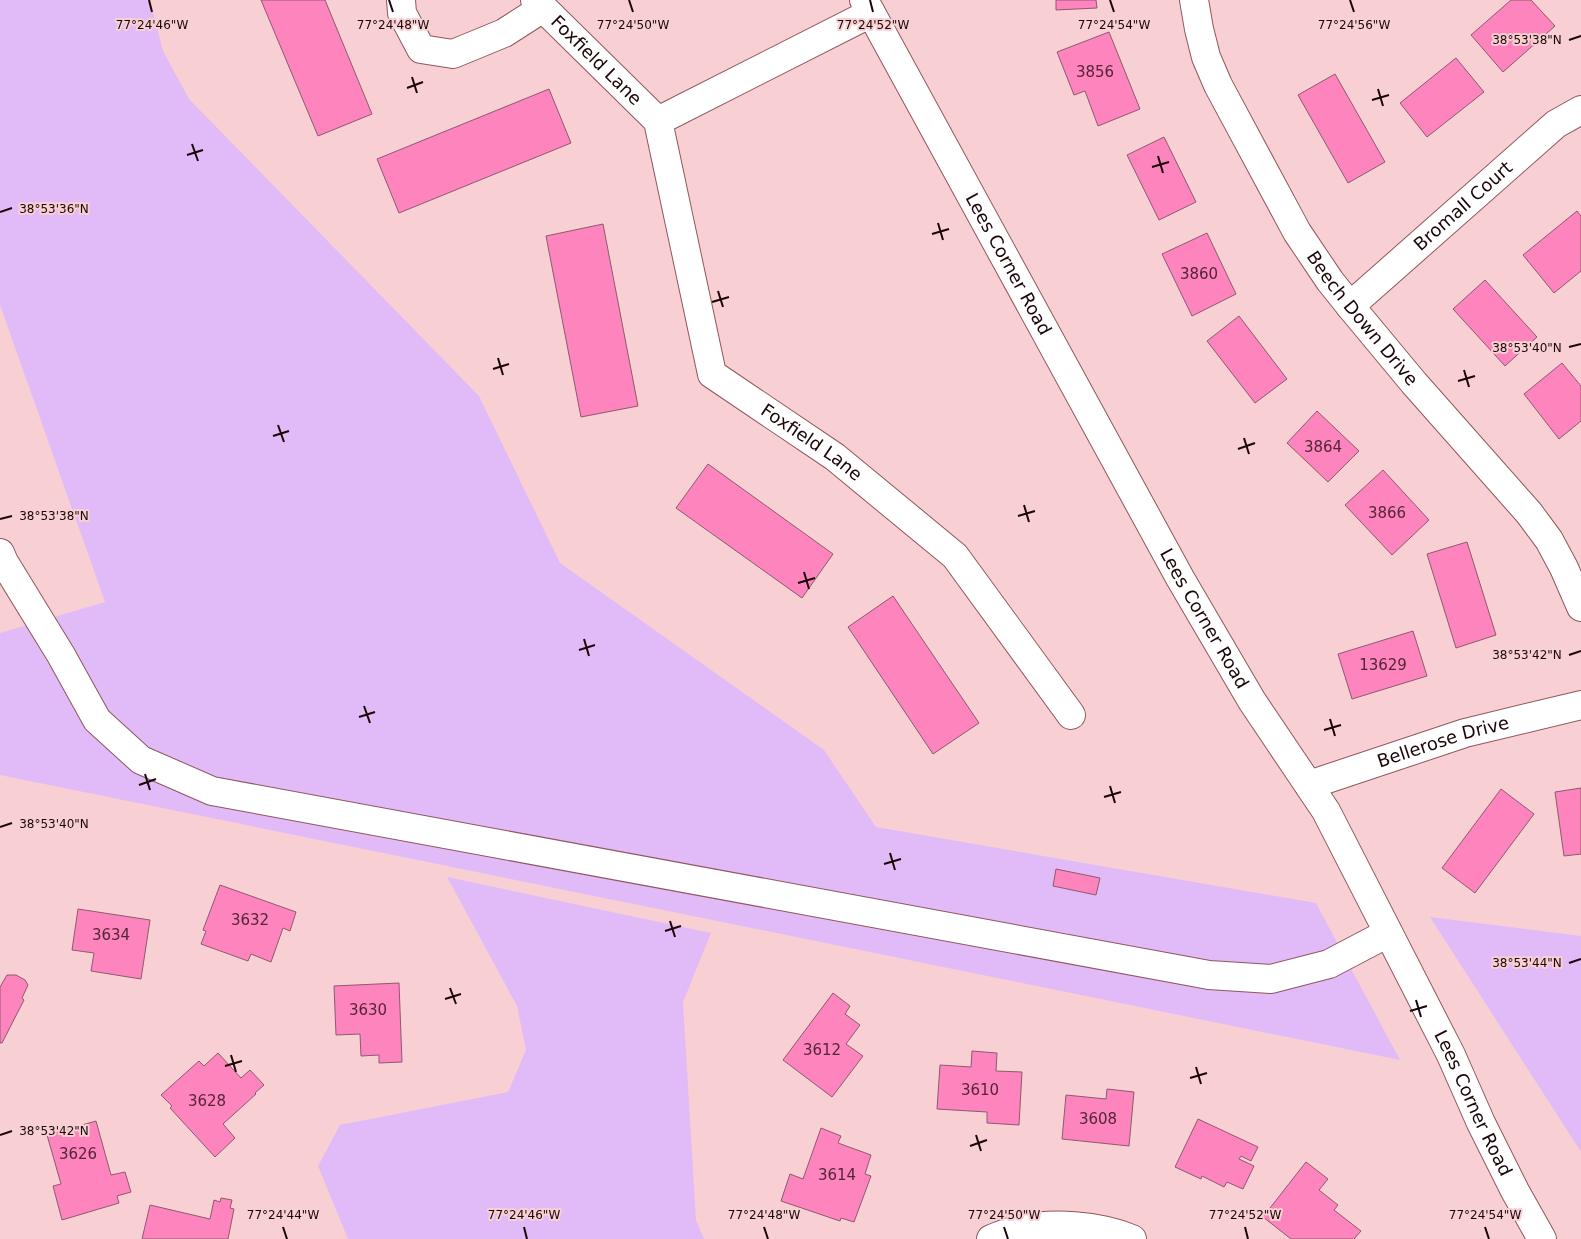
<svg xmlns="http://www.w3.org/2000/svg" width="1581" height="1239" font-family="'DejaVu Sans',sans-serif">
<rect width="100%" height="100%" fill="#f8d0d3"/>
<g fill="#e1bbf7">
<path d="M0,0H150L163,51L189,99L479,396L560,563L824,750L876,827L1316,903L1400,1060L0,775V633L105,602L0,305Z"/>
<path d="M447,877L711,933L683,1002L696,1220L704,1239H348L318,1166L340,1125L508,1092L526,1050L517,1006Z"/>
<path d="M1430,917L1581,936V1152Z"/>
</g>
<g fill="#fd84bc" stroke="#8e5970">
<path d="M261,0H325L372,114L318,136Z"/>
<path d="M1056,0H1096L1097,8L1056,10Z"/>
<path d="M1511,0H1531L1555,26L1503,72L1471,35Z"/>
<path d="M1109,32L1140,109L1098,126L1085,91L1074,95L1057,52Z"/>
<path d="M1456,58L1484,92L1427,137L1400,103Z"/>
<path d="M1335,74L1385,162L1348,183L1298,95Z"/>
<path d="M549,89L571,143L399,213L377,159Z"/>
<path d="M1164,137L1196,202L1159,220L1127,155Z"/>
<path d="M1577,211L1581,216V271L1554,293L1523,255Z"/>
<path d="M603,224L638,406L581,417L546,236Z"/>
<path d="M1207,233L1236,294L1192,316L1162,254Z"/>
<path d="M1485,280L1537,337L1505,366L1453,309Z"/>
<path d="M1239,316L1287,379L1255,403L1207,341Z"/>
<path d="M1562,363L1581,386V421L1559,439L1524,394Z"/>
<path d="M1317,411L1359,451L1328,482L1287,443Z"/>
<path d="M708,464L833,554L802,598L676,508Z"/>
<path d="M1383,470L1429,520L1392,555L1345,505Z"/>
<path d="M1467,542L1496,635L1456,648L1427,554Z"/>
<path d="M893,596L979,723L933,754L848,627Z"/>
<path d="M1413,631L1427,676L1352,699L1338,654Z"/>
<path d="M1581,788V854L1564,856L1555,792Z"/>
<path d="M1501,789L1534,814L1475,893L1442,868Z"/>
<path d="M1056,869L1100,878L1096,895L1053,886Z"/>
<path d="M220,885L296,912L290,931L283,928L271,962L251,954L248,961L201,944L206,931L203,930Z"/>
<path d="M78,909L150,920L141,979L91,971L94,953L72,950Z"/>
<path d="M7,975H16L25,980L28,985L22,998L24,1000L2,1043H0V987Z"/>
<path d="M399,983L402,1062L379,1063V1055L361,1056L360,1034L336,1035L334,986Z"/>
<path d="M833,993L850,1006L845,1014L860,1025L846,1044L863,1056L832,1097L783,1060Z"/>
<path d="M972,1051L997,1053L996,1071L1022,1072L1019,1125L987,1123V1112L937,1109L940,1065L971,1067Z"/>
<path d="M218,1053L241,1078L250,1070L264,1085L255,1093L256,1094L223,1124L235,1138L215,1157L170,1108L172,1106L161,1095L199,1061L204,1066Z"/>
<path d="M1107,1089L1134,1092L1129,1146L1062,1139L1066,1095L1106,1099Z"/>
<path d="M1198,1119L1258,1147L1251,1161L1241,1156L1239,1159L1254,1166L1243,1189L1227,1182L1224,1187L1202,1176L1201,1179L1175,1167Z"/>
<path d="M96,1121L111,1175L125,1172L131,1192L117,1196L119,1203L62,1220L53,1186L61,1184L47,1135Z"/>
<path d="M821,1128L841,1136L838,1143L871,1155L865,1174L871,1176L854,1222L841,1218L840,1221L781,1201L790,1174L803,1179Z"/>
<path d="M1306,1162L1328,1179L1319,1190L1338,1205L1334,1210L1361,1231L1354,1239H1291L1263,1217Z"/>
<path d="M221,1198L232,1200L230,1208L234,1209L228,1239H142L150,1205L210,1219L214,1200L220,1202Z"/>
</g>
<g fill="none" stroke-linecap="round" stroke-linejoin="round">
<defs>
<g id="minor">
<path d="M401,0L402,13L421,49L453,54L504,33L543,8"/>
<path id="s1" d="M535,0L658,121L712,374L835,457L955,556L1071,715"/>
<path id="s2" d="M864,0L1180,578L1252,701L1326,811L1451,1055L1481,1123L1515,1191L1542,1239"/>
<path id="s3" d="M1194,0L1199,29L1206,57L1218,85L1297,232L1330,281L1350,306L1414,383L1529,513L1549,540L1564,568L1581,607"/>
<path d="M658,121L871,13"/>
<path id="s4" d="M1350,306L1556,124L1581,110"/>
<path d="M0,553L4,562L61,655L97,720L141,760L212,791L1209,975L1271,979L1329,964L1388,933"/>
<path id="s5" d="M1309,785L1465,733L1581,705"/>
<path d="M991,1239C999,1236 1008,1232 1016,1230C1052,1222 1098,1225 1132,1239"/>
</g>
</defs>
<use href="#minor" stroke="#90565d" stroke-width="30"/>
<use href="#minor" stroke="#fff" stroke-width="28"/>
</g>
<path fill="none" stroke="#1a0608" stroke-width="2" d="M149,0L152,12M389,0L393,12M629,0L633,12M870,0L873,12M1110,0L1114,12M1350,0L1354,12M1569,40L1581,36M412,77L417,93M407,88L423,82M1378,89L1383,106M1372,100L1389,95M192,144L198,161M187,155L203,150M1158,156L1163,173M1152,167L1169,162M0,212L12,208M938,223L943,240M932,234L949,229M718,291L723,307M712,302L729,297M1569,347L1581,344M498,358L503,375M493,369L509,364M1464,370L1469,387M1458,381L1475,376M278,425L284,442M273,436L289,431M1244,438L1249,454M1238,449L1255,443M1024,505L1029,522M1018,516L1035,511M0,519L12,516M804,572L809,589M798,583L815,578M584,639L589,656M579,650L595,645M1569,655L1581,651M364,706L370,723M359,717L375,712M1330,719L1335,736M1324,730L1341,725M145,774L150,790M139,785L156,779M1110,786L1115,803M1104,797L1121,792M0,827L12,823M890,853L895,870M884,864L901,859M670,921L675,937M665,931L681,926M1569,963L1581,959M450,988L456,1004M445,999L461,994M1416,1000L1421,1017M1410,1011L1427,1006M231,1055L236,1072M225,1066L242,1061M1196,1067L1201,1084M1190,1078L1207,1073M0,1135L12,1131M976,1135L981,1151M970,1146L987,1140M283,1227L287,1239M524,1227L527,1239M764,1227L768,1239M1004,1227L1008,1239M1245,1227L1248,1239M1485,1227L1489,1239"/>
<g text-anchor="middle" stroke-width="4" stroke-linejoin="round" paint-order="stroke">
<g font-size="15" fill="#532635">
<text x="1095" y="77">3856</text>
<text x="1199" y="279">3860</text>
<text x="1323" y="452">3864</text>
<text x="1387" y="518">3866</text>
<text x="1383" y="670">13629</text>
<text x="250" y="925">3632</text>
<text x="111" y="940">3634</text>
<text x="368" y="1015">3630</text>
<text x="822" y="1055">3612</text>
<text x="980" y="1095">3610</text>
<text x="207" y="1106">3628</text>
<text x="1098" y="1124">3608</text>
<text x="78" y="1159">3626</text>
<text x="837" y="1180">3614</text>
</g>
<g font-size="18" fill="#1a0608" stroke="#f8d0d3">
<text dy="6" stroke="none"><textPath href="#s1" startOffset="86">Foxfield Lane</textPath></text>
<text dy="6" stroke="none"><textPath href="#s4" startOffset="151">Bromall Court</textPath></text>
<text dy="6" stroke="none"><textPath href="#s2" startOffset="301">Lees Corner Road</textPath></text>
<text dy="6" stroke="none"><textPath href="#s3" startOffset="364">Beech Down Drive</textPath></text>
<text dy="6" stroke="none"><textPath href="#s1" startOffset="552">Foxfield Lane</textPath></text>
<text dy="6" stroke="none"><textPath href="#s2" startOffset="706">Lees Corner Road</textPath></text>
<text dy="6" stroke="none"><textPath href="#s5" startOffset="141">Bellerose Drive</textPath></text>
<text dy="6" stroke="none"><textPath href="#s2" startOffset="1261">Lees Corner Road</textPath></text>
</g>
</g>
<g font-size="12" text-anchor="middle" fill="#1a0608" stroke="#f8d0d3" stroke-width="4" stroke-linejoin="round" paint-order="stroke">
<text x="152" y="29">77°24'46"W</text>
<text x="393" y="29">77°24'48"W</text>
<text x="633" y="29">77°24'50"W</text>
<text x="873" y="29">77°24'52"W</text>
<text x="1114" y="29">77°24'54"W</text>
<text x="1354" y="29">77°24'56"W</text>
<text x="1527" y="44">38°53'38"N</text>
<text x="54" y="213">38°53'36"N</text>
<text x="1527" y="352">38°53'40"N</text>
<text x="54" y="520">38°53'38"N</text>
<text x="1527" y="659">38°53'42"N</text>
<text x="54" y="828">38°53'40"N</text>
<text x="1527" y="967">38°53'44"N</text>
<text x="54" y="1135">38°53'42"N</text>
<text x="283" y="1219">77°24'44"W</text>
<text x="524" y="1219">77°24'46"W</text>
<text x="764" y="1219">77°24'48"W</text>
<text x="1004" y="1219">77°24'50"W</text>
<text x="1245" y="1219">77°24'52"W</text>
<text x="1485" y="1219">77°24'54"W</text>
</g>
</svg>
